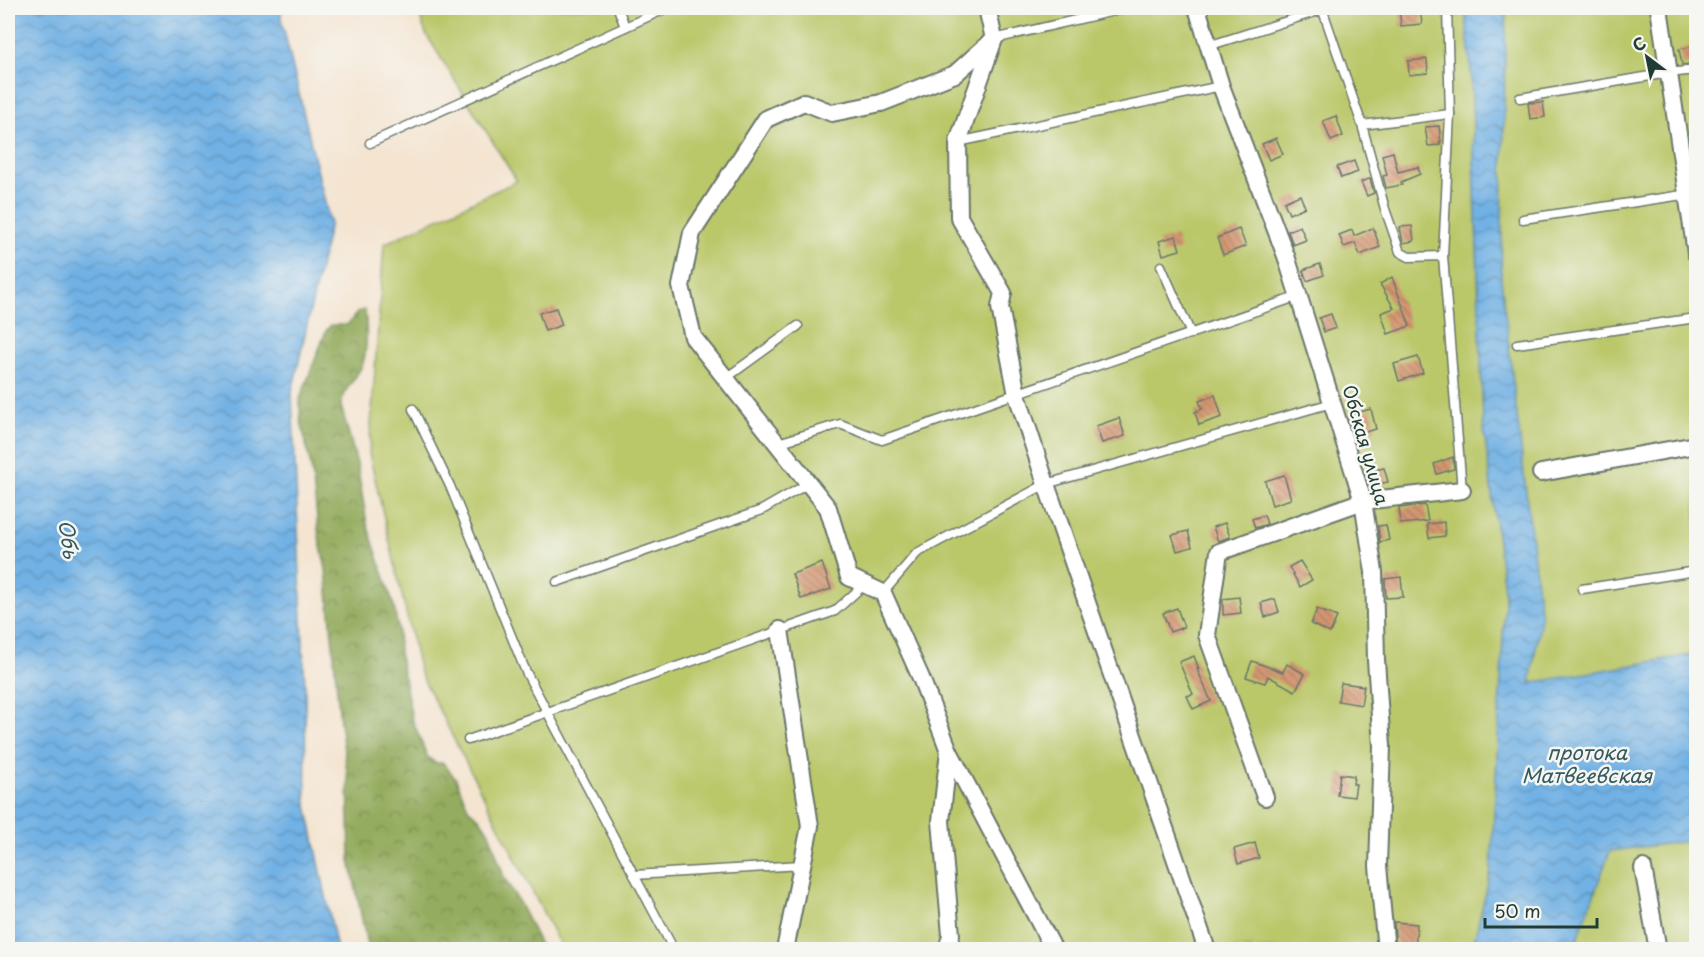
<svg xmlns="http://www.w3.org/2000/svg" width="1704" height="957" font-family="'Playpen Sans',sans-serif">
<defs>
<pattern id="forest-crowns" width="20" height="18" patternUnits="userSpaceOnUse" patternTransform="scale(1.5)"><rect width="20" height="18" fill="#94ac5e"/><path d="M2 6a3 3 0 1 1 6 0M12 15a3 3 0 1 1 6 0" fill="none" stroke="#788d4e"/></pattern>
<pattern id="water-waves" width="16" height="10" patternUnits="userSpaceOnUse" patternTransform="scale(1.5)"><rect width="16" height="10" fill="#71b1e4"/><path d="M0 5q4-4 8 0t8 0" fill="none" stroke="#5c91ba"/></pattern>
<pattern id="building-back-hatch" width="6" height="6" patternUnits="userSpaceOnUse" patternTransform="scale(1.5)"><rect width="6" height="6" fill="#d49671"/><path d="M-1 5l2 2M0 0l6 6M5-1l2 2" fill="none" stroke="#ab7c5e"/></pattern>
</defs>
<rect width="100%" height="100%" fill="#f6f6f2"/>
<filter id="ink" filterUnits="userSpaceOnUse"><feTurbulence type="fractalNoise" baseFrequency=".0167" numOctaves="2"/><feDisplacementMap in="SourceGraphic" scale="12" xChannelSelector="R" yChannelSelector="G"/><feConvolveMatrix kernelMatrix="1 2 1 2 8 2 1 2 1" color-interpolation-filters="sRGB"/></filter>
<filter id="wash" filterUnits="userSpaceOnUse"><feTurbulence type="fractalNoise" baseFrequency=".008" numOctaves="4" result="noise"/><feDisplacementMap in="SourceGraphic" scale="24" xChannelSelector="R" yChannelSelector="G"/><feGaussianBlur stdDeviation="1.35" result="paint"/><feColorMatrix in="noise" values="0 0 0 0 0 0 0 0 0 0 0 0 0 0 0 0 0 1.4 0 .05"/><feComposite in="paint" operator="in"/></filter>
<g filter="url(#wash)">
<rect width="100%" height="100%" fill="#f4e4d0"/>
<path fill="url(#forest-crowns)" stroke="#5a7449" stroke-width="1.5" d="M365,310C367,328 368,346 363,363C358,379 341,389 341,406L357,464L367,524L394,606L398,630L399,653L412,719L427,756L435,763H443L456,779L468,808L480,819L489,832L504,877L520,904L542,949H368L350,860L348,778L340,723L326,569L319,537L312,472L300,416V399L326,331L331,325H347L358,312Z"/>
<path fill="#bbc86a" stroke="#6d824f" stroke-width="1.5" d="M417,8H1696V949H562L420,673L369,453L384,244L517,181L426,34Z"/>
<g fill="url(#water-waves)" stroke="#48778c" stroke-width="1.5">
<path d="M8,8H281V18L330,223L292,392L305,689L306,800L337,949H8Z"/>
<path d="M1465,8H1506L1501,279L1541,618L1530,683L1696,654V840L1610,851L1574,949H1472L1491,871L1505,599L1483,423L1471,72Z"/>
</g>
<g id="blocks">
<g fill="url(#building-back-hatch)">
<path d="M1399,8H1420L1422,24L1401,26Z"/>
<path d="M1696,46V63L1682,65L1679,49Z"/>
<path d="M1427,59L1428,73L1409,75L1408,61Z"/>
<path d="M1543,102L1545,117L1530,119L1528,103Z"/>
<path d="M1336,116L1343,136L1331,141L1323,121Z"/>
<path d="M1439,126L1441,142H1439L1440,145L1428,146L1425,127Z"/>
<path d="M1276,138L1283,154L1269,160L1262,144Z"/>
<path d="M1393,152L1398,172L1418,167L1420,174L1401,182L1402,185L1386,188L1383,176L1387,175L1382,155Z"/>
<path d="M1354,161L1358,172L1341,178L1337,167Z"/>
<path d="M1369,179H1370L1374,193L1367,196L1361,182Z"/>
<path d="M1300,195L1305,207L1289,214L1284,202Z"/>
<path d="M1300,226L1306,240L1293,245L1288,231Z"/>
<path d="M1412,226L1414,241L1403,243L1400,227Z"/>
<path d="M1373,228L1380,247L1360,255L1355,243L1344,247L1339,235L1352,230L1354,236Z"/>
<path d="M1239,229L1246,246L1223,255L1217,238Z"/>
<path d="M1176,236L1180,250L1163,255L1159,241Z"/>
<path d="M1320,264L1324,275L1307,281L1303,270Z"/>
<path d="M1392,277L1410,326L1388,334L1381,313L1394,308L1380,284Z"/>
<path d="M556,308L562,325L545,331L539,313Z"/>
<path d="M1331,314L1336,328L1324,332L1319,318Z"/>
<path d="M1418,357L1423,373L1399,381L1394,364Z"/>
<path d="M1215,395L1222,417L1199,425L1195,412L1202,409L1199,401Z"/>
<path d="M1371,409L1376,429L1354,435L1349,415Z"/>
<path d="M1119,418L1125,436L1102,443L1096,426Z"/>
<path d="M1453,457L1454,469L1437,474L1434,464Z"/>
<path d="M1384,468L1388,482L1369,486L1365,472Z"/>
<path d="M1284,475L1291,499L1272,505L1265,481Z"/>
<path d="M1425,505L1428,521L1401,524L1399,508Z"/>
<path d="M1264,515L1267,524L1255,528L1252,519Z"/>
<path d="M1444,522L1445,536L1429,538L1427,524Z"/>
<path d="M1225,523L1230,537L1218,541L1213,527Z"/>
<path d="M1386,525L1389,540L1380,542L1378,526Z"/>
<path d="M1188,531L1192,547L1177,551L1172,535Z"/>
<path d="M1300,561L1312,580L1300,587L1289,567Z"/>
<path d="M822,563L831,589L801,599L792,574Z"/>
<path d="M1401,577L1403,597L1386,598L1385,579Z"/>
<path d="M1239,597L1241,613L1223,615V599Z"/>
<path d="M1275,599L1279,612L1265,617L1261,603Z"/>
<path d="M1177,608L1184,627L1170,632L1163,613Z"/>
<path d="M1317,609L1337,617L1330,633L1311,624Z"/>
<path d="M1194,656L1199,669H1197L1211,701L1193,709L1187,696L1193,694L1179,662Z"/>
<path d="M1252,661L1283,672L1287,664L1305,674L1295,691L1268,676L1265,683L1246,677Z"/>
<path d="M1341,683L1364,686L1361,705L1338,701Z"/>
<path d="M1340,774L1354,776L1353,784H1356L1354,797L1337,795Z"/>
<path d="M1255,843L1259,858L1238,864L1234,849Z"/>
<path d="M1394,922L1417,924L1415,950H1396Z"/>
</g>
</g>
</g>
<g filter="url(#ink)">
<use href="#blocks" fill-opacity="0" stroke="#6a776b" stroke-width="1.5"/>
<g fill="none" stroke-linecap="round" stroke-linejoin="round">
<defs>
<g id="service">
<path d="M618,8L625,27"/>
<path d="M1322,8L1362,125L1385,209L1400,252L1409,257L1443,256L1462,490"/>
<path d="M994,39L1127,8"/>
<path d="M1208,46L1328,8"/>
<path d="M1520,98L1668,73L1696,70"/>
<path d="M1362,125L1450,114"/>
<path d="M958,142L1221,86"/>
<path d="M370,143L667,8"/>
<path d="M1523,219L1696,193"/>
<path d="M1443,256L1450,114L1447,8"/>
<path d="M1161,266L1191,334"/>
<path d="M1517,344L1696,318"/>
<path d="M726,378L798,326"/>
<path d="M413,409L450,486L526,672L674,950"/>
<path d="M778,443L840,424L882,440L1299,296"/>
<path d="M557,582L762,510L809,483"/>
<path d="M1582,589L1696,571"/>
<path d="M883,593L917,553L1046,484L1332,403"/>
<path d="M468,740L835,611L865,584"/>
<path d="M634,875L802,865"/>
<path d="M1688,950L1696,948"/>
</g>
<g id="minor">
<path d="M987,8L994,39L958,142L959,217L1003,293L1000,307L1017,395L1046,484L1207,950"/>
<path d="M1197,8L1221,86L1286,256L1363,501L1374,572L1376,660L1382,746L1378,866L1386,950"/>
<path d="M1659,8L1696,253"/>
<path d="M994,39L955,74L881,103L832,113L804,102L766,119L692,233L681,286L693,337L828,508L849,577L883,593L921,678L949,751L1054,950"/>
<path d="M1541,473L1696,445"/>
<path d="M780,630L810,826L785,950"/>
<path d="M1265,797L1207,635L1219,552L1363,501L1462,490"/>
<path d="M1643,868L1658,950"/>
<path d="M947,950L951,935L941,821L949,751"/>
</g>
</defs>
<use href="#service" stroke="#6a776b" stroke-width="11"/>
<use href="#minor" stroke="#6a776b" stroke-width="20"/>
<use href="#service" stroke="#fff" stroke-width="8"/>
<use href="#minor" stroke="#fff" stroke-width="16"/>
</g>
</g>
<g text-anchor="middle" stroke-width="5" stroke-linejoin="round" paint-order="stroke">
<g font-size="18" fill="#1f3d34" stroke="#f6f6f2">
<text transform="translate(1365 445) rotate(74)" y="6">Обская улица</text>
</g>
<g font-size="20" font-style="italic" fill="#345a60" stroke="#f6f6f2">
<text transform="translate(68 539) rotate(82)" y="7">Обь</text>
<text x="1587" y="760">протока<tspan x="1587" dy="23">Матвеевская</tspan></text>
</g>
</g>
<rect width="1704" height="957" fill="none" stroke="#f6f6f2" stroke-width="30"/>
<g transform="translate(1647 57) rotate(328)" stroke="#f6f6f2" stroke-width="4.5" paint-order="stroke">
<path d="M0-4.5L10 22L0 15L-10 22Z" fill="#1f3d34"/>
<text y="-9" font-size="16" font-weight="bold" text-anchor="middle" fill="#1f3d34">С</text>
</g>
<path d="M1485 918v9h112v-9" fill="none" stroke="#1f3d34" stroke-width="3"/>
<text x="1494" y="918" font-size="18" fill="#1f3d34" stroke="#f6f6f2" stroke-width="4.5" paint-order="stroke">50 m</text>
</svg>
